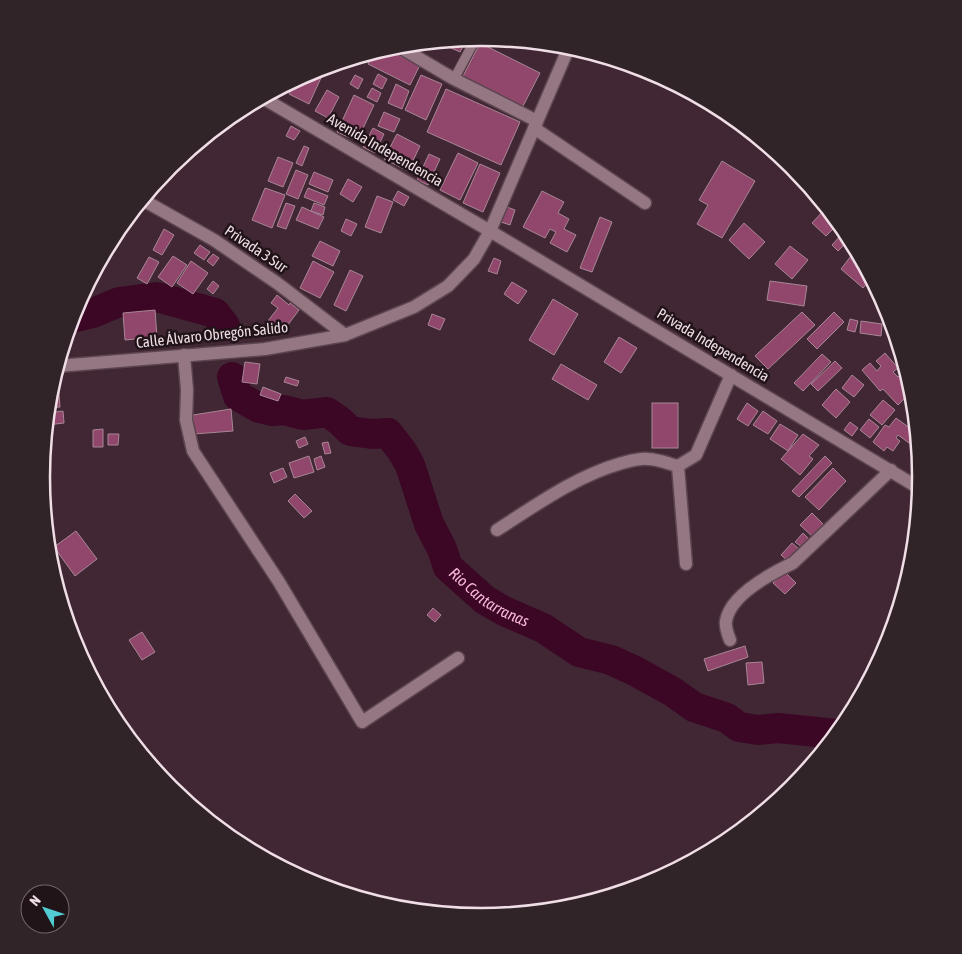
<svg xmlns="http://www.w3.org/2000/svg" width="962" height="954" font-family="'Asap Condensed',sans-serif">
<rect width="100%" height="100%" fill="#412633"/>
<g fill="#79435d">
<path d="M120,715L138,749L115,721L114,718Z"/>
<path d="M148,749L171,788L140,751Z"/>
</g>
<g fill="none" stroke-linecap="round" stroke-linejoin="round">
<g stroke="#3c0625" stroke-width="30">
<path d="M72,318L93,313L119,302L157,297L215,313L225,326"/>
<path id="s1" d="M232,377L238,396L259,408L272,411L284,410L303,415L327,412L340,421L350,431L372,434L388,433L402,451L410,465L429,524L442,549L448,567L485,600L504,611L543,628L579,652L611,660L635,671L673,692L694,707L727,718L739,727L758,730L778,728L836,734"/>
</g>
</g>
<g fill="#91466c" stroke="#a78795">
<path d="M467,39L460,52L438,42Z"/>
<path d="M480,43L540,73L521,110L461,80Z"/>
<path d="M386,49L420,65L410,85L368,64L373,53Z"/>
<path d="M326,67L309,104L289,94L296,80L313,71Z"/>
<path d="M378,74L387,79L382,89L373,84Z"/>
<path d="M355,75L363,79L358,89L350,84Z"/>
<path d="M421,75L442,84L426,120L405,110Z"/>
<path d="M396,84L409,91L402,109L388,103Z"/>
<path d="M372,88L381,93L377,102L367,97Z"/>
<path d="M446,89L520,122L501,165L427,132Z"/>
<path d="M327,90L339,97L328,118L315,111Z"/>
<path d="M354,95L374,105L357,141L337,132Z"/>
<path d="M384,112L400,119L394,132L378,126Z"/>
<path d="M291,126L300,131L294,140L286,136Z"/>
<path d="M373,128L384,134L375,153L363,147Z"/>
<path d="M397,134L420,146L408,171L384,159Z"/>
<path d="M304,146L309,148L302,166L296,163Z"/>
<path d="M458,153L478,163L460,200L440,190Z"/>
<path d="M429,154L440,159L428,185L417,180Z"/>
<path d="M278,157L293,163L283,187L268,181Z"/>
<path d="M722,161L755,181L722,238L697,224L708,205L699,200Z"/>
<path d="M480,164L500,173L483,212L463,203Z"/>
<path d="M296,170L308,175L298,199L286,194Z"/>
<path d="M314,172L333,180L328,192L309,184Z"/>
<path d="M348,179L362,187L353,202L340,194Z"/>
<path d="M265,188L285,195L272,228L252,220Z"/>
<path d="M308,188L328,196L324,205L304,197Z"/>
<path d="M398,191L409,197L404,206L393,200Z"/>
<path d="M542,191L564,202L558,213L569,219L564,229L576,235L567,252L550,243L556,232L550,229L545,238L523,227Z"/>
<path d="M377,196L393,202L381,233L365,227Z"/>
<path d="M286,203L295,206L286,229L277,226Z"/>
<path d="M314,203L325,207L323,215L311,211Z"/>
<path d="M302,207L324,217L318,229L296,220Z"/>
<path d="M507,207L515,210L510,225L501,222Z"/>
<path d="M826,208L847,233L850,239L838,251L832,245L841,235L834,228L826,236L812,223Z"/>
<path d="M600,217L612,222L592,272L580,268Z"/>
<path d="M346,219L357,224L351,236L341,231Z"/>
<path d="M744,223L765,242L749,259L729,240Z"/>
<path d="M164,229L174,235L162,255L153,250Z"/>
<path d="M320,241L340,251L333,266L312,256Z"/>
<path d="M200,245L210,252L204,260L194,253Z"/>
<path d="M790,246L808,260L792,279L775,264Z"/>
<path d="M213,254L219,258L213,266L207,261Z"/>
<path d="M173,256L187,265L172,287L158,277Z"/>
<path d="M851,256L865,267L871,279L863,288L841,269Z"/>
<path d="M149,257L159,262L147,284L137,278Z"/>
<path d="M494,258L501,261L497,274L488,271Z"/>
<path d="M191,261L208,273L193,294L177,283Z"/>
<path d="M313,261L334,272L320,298L300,288Z"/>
<path d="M350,270L363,276L346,311L334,305Z"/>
<path d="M213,281L219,286L213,294L207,289Z"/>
<path d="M770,281L807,286L804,306L767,300Z"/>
<path d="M512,282L527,291L518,304L504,294Z"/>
<path d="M277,295L289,305L290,303L299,310L287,326L280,321L272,332L264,326L278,308L271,303Z"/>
<path d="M553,299L578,314L554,355L529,340Z"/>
<path d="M155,310L157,337L125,340L123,313Z"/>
<path d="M802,312L815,325L768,369L755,356Z"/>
<path d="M834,312L844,322L817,349L807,339Z"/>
<path d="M432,314L445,319L440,330L428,325Z"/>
<path d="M850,319L858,321L855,332L847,330Z"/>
<path d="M861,321L882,324L881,336L860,333Z"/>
<path d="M619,337L637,348L621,373L604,362Z"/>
<path d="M885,353L898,368L893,372L898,377L906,370L909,383L906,386L911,392L898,405L883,389L880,391L862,370L870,363L877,371L881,366L876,361Z"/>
<path d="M822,354L831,362L803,391L794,383Z"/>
<path d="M835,361L842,368L818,391L811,384Z"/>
<path d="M245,362L260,364L257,384L242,382Z"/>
<path d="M561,364L597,385L588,400L552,379Z"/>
<path d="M852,375L864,385L854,397L842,388Z"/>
<path d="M286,377L299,381L297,386L284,382Z"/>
<path d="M53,381H58L60,407L48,408L50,391Z"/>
<path d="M263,387L281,394L278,401L260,395Z"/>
<path d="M836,389L850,402L836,418L822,405Z"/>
<path d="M883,400L895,410L882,425L870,415Z"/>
<rect x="652" y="403" width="26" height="45"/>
<path d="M747,403L758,411L748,426L737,419Z"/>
<path d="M231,409L233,431L194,434L193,415Z"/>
<path d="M63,411L64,423L47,425L48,413Z"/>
<path d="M763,411L777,421L768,434L753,425Z"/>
<path d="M896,418L914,431L916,429L917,445L916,448L898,435L896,438L900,441L893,451L887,447L884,451L873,442L885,425L889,427Z"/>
<path d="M869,419L879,427L870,438L860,430Z"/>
<path d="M850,422L858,428L852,436L844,430Z"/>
<path d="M780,424L798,435L788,451L770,439Z"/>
<path d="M103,429V447H93V430Z"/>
<path d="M108,434H119L118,445H108Z"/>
<path d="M803,434L819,445L809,456L813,459L800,475L781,459Z"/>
<path d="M305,437L308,444L299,448L296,441Z"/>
<path d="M328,442L331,453L325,454L322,443Z"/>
<path d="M309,456L314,472L294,478L289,463Z"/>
<path d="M321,456L325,467L317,470L314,459Z"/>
<path d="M825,456L832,463L799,497L792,491Z"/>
<path d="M283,468L287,477L274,483L270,473Z"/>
<path d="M833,468L846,481L819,510L805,497Z"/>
<path d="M295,494L312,511L304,518L288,501Z"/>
<path d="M812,513L825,526L814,538L800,525Z"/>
<path d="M76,531L97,559L75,576L54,547Z"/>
<path d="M803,533L810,540L803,548L795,542Z"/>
<path d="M792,543L799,549L788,561L781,555Z"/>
<path d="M784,571L796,583L785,594L773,583Z"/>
<path d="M433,608L441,615L435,622L427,615Z"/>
<path d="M142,632L155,652L142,660L129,640Z"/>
<path d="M745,646L748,657L708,671L704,659Z"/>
<path d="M762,662L764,683L748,685L746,663Z"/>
</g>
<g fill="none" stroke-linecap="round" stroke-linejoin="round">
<defs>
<path id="service" d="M454,79L476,38"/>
<g id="minor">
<path d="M398,46L454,79L537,121"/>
<path d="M534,128L645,203"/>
<path d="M143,200L214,240L277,283L345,335"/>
<path d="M490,231L919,488"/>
<path d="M184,355L187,390L186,420L193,451L279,582L362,722L458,658"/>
<path d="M678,466L686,564"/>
<path d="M497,530C536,505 576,476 622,463C630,461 640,458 648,459C658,459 669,464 678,466L696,455L731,375"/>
<path d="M730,640C728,635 725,627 726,621C730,595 772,573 793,563L891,470"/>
</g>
<g id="tertiary">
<path d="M263,98L490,231"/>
<path d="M58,366L265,349L345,335L414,307L448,286L474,259L490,231L569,47"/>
</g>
</defs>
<use href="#service" stroke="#5b454f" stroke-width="11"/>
<use href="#minor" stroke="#5b454f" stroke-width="15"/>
<use href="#tertiary" stroke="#5b454f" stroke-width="15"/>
<use href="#service" stroke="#957683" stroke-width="9"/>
<use href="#minor" stroke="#957683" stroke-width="12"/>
<use href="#tertiary" stroke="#957683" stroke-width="12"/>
</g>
<g text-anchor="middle" stroke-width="5" stroke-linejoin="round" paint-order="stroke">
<g font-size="15" fill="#f0dee6" stroke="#201419">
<text transform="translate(385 150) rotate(30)" y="5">Avenida Independencia</text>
<text transform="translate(256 249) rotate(34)" y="5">Privada 3 Sur</text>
<text transform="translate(212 335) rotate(-6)" y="5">Calle Álvaro Obregón Salido</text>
<text transform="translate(713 345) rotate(31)" y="5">Privada Independencia</text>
</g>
<g font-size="16" font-style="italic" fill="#f8b7d4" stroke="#201419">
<text dy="6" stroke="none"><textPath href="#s1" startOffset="381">Rio Cantarranas</textPath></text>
</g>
</g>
<path d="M0 0H962V954H0ZM50 477a431 431 0 1 1 862 0a431 431 0 1 1-862 0Z" fill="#312429" fill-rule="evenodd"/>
<path fill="none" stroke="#f0dee6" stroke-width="2.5" d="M50 477a431 431 0 1 1 862 0a431 431 0 1 1-862 0Z"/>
<g transform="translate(45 909) rotate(310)"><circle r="24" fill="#201419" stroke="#73656b"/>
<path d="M0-4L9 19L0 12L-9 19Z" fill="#51ccd3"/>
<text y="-8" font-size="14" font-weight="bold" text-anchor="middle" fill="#f0dee6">N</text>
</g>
</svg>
